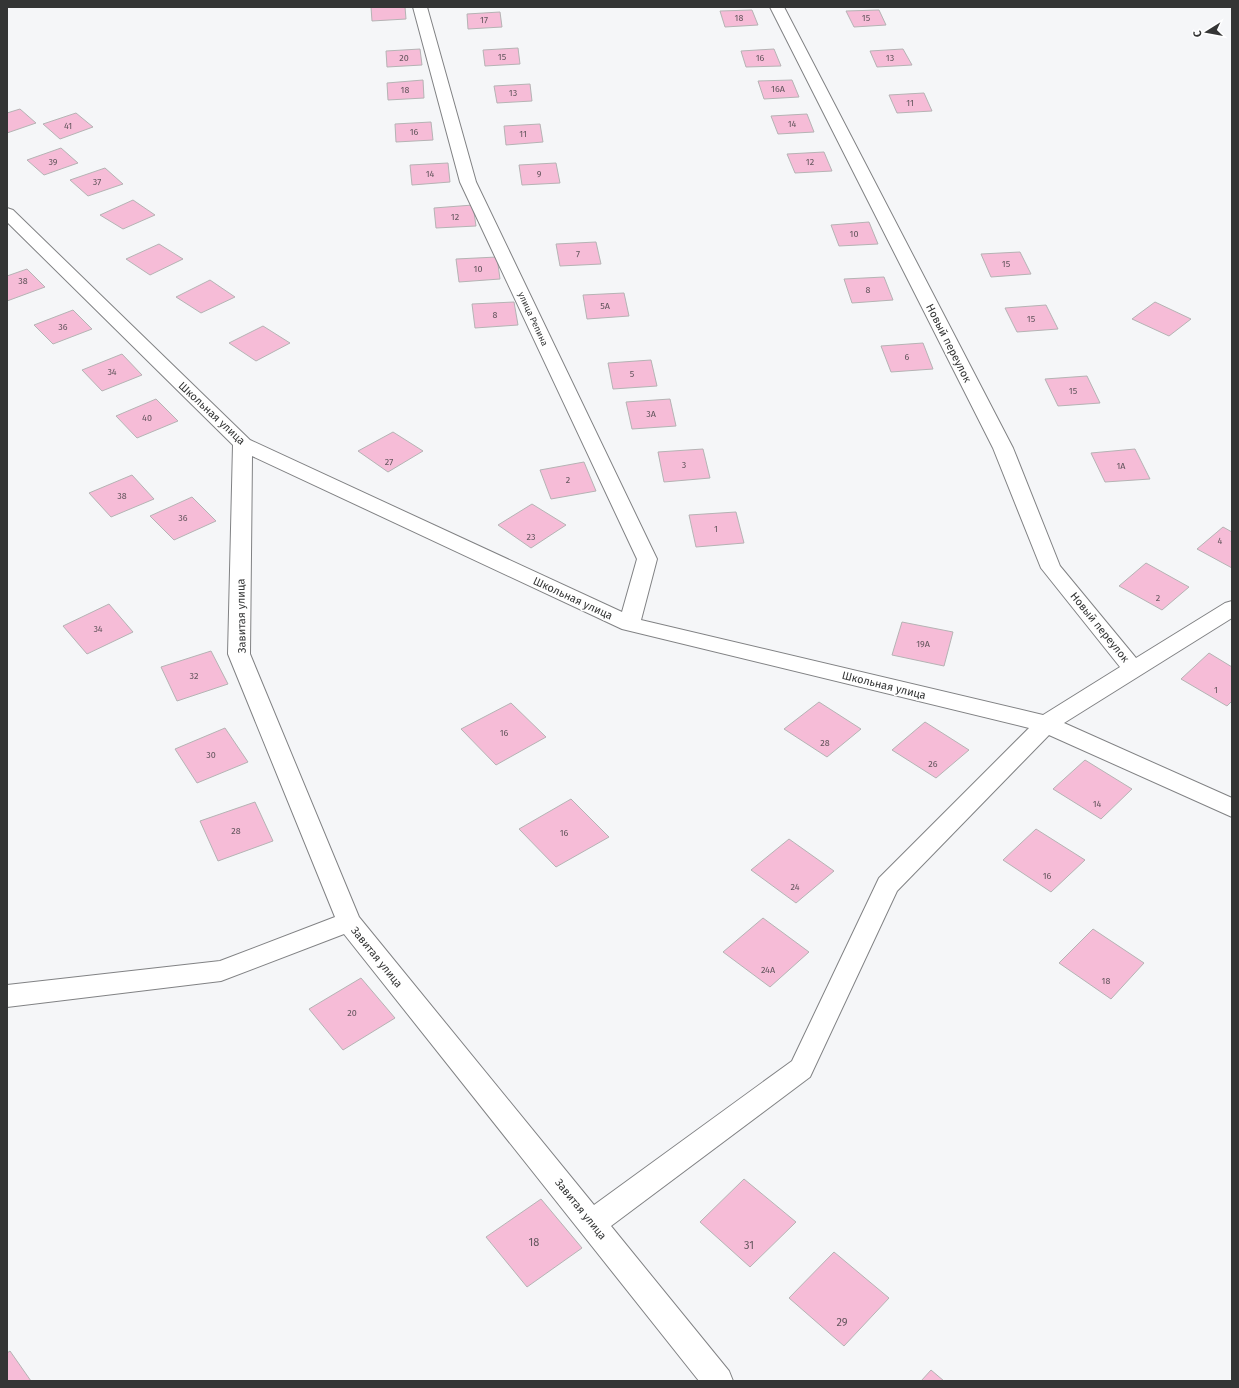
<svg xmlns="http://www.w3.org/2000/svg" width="1239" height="1388" font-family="'Fira Sans',sans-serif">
<rect width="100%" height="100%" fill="#f5f6f8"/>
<g fill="#f6bcd7" stroke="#b5b3b4">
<path d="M371,7H405L406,19L372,21Z"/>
<path d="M752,10L758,25L725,27L720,11Z"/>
<path d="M879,10L886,25L854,27L846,11Z"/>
<path d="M500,12L502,27L468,29L467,14Z"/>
<path d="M518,48L520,64L485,66L483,50Z"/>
<path d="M420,49L422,65L387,67L386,51Z"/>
<path d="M774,49L781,66L746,67L741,51Z"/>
<path d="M903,49L912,65L877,67L870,51Z"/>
<path d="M423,80L424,98L388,100L387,83Z"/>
<path d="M792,80L799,97L764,99L758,81Z"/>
<path d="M530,84L532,101L497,103L494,86Z"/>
<path d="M924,93L932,111L897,113L889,95Z"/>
<path d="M20,109L36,123L7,133V113Z"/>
<path d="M76,113L93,127L60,139L43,124Z"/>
<path d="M807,114L814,132L778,134L771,116Z"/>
<path d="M431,122L433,140L396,142L395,124Z"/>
<path d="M540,124L543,142L506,145L504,126Z"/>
<path d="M61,148L78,163L44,175L27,160Z"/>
<path d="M824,152L832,171L795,173L787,154Z"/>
<path d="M448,163L450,182L412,185L410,165Z"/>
<path d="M556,163L560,183L522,185L519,165Z"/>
<path d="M105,168L123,184L88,196L70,180Z"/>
<path d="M133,200L155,215L123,229L100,215Z"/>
<path d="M473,205L476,226L436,228L434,208Z"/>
<path d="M869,222L878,244L839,246L831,225Z"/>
<path d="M596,242L601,264L560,266L556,244Z"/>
<path d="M159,244L183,259L150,275L126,259Z"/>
<path d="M1020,252L1031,274L991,277L981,254Z"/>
<path d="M497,257L500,279L459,282L456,259Z"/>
<path d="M27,269L45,287L7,301V276Z"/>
<path d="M884,277L893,300L852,303L844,279Z"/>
<path d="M210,280L235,297L201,313L176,297Z"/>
<path d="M624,293L629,316L587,319L583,295Z"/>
<path d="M514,302L518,325L475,328L472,304Z"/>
<path d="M1155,302L1191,319L1169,336L1132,319Z"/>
<path d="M1046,305L1058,329L1017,332L1005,308Z"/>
<path d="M73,310L92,329L53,344L34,325Z"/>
<path d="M263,326L290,343L256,361L229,343Z"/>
<path d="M923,343L933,369L891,372L881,346Z"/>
<path d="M122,354L142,375L102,391L82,370Z"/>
<path d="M651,360L657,386L613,389L608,363Z"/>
<path d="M1087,376L1100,403L1058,406L1045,379Z"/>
<path d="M156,399L178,421L137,438L116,416Z"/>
<path d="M670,399L676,426L632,429L626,402Z"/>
<path d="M393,432L423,451L388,472L358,451Z"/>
<path d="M703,449L710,478L664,482L658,452Z"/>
<path d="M1135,449L1150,479L1105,482L1091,453Z"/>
<path d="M584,462L596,491L551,499L540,470Z"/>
<path d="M132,475L154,499L111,517L89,493Z"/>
<path d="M192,497L216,521L174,540L150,516Z"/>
<path d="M532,504L566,525L531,548L498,525Z"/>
<path d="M736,512L744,543L696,547L689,515Z"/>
<path d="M1223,527L1232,532V568L1197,549Z"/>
<path d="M1146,563L1189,587L1162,610L1119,586Z"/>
<path d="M109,604L133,632L87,654L63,626Z"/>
<path d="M902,622L953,632L944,666L892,655Z"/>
<path d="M211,651L228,684L177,701L161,667Z"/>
<path d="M1209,653L1232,667V701L1227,706L1181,679Z"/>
<path d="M819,702L861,729L827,757L784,729Z"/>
<path d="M511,703L546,737L496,765L461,729Z"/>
<path d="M925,722L969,750L936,778L892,750Z"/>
<path d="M225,728L248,762L197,783L175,749Z"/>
<path d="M1085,760L1132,789L1101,819L1053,789Z"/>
<path d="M571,799L609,837L556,867L519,829Z"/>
<path d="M255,802L273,841L218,861L200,821Z"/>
<path d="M1036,829L1085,860L1051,892L1003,860Z"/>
<path d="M789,839L834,871L796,903L751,870Z"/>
<path d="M763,918L809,952L770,987L723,952Z"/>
<path d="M1093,929L1144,963L1111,999L1059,963Z"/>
<path d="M361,978L395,1018L343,1050L309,1009Z"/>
<path d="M744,1179L796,1222L750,1267L700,1222Z"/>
<path d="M541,1199L582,1248L527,1287L486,1237Z"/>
<path d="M834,1252L889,1298L844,1346L789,1298Z"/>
<path d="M10,1351L31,1381H7V1353Z"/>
<path d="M931,1370L944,1381H921Z"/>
</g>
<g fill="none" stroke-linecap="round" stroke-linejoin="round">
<defs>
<path id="street" d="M413,7H427L476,182L657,559L641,620L1043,715L1120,667L1041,568L993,448L770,7H784L1013,448L1060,566L1136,658L1225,603L1232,601V618L1064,723L1232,798V817L1049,735L897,891L810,1077L611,1226L729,1371L733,1381H699L344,934L221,981L7,1007V985L220,961L335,917L228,654L233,445L7,222V208L13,210L250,440L622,612L637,559L460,182ZM252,456L622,629L1029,728L879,878L792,1061L594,1205L359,917L250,654Z"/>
</defs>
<use href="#street" stroke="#818284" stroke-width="2"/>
<use href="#street" fill="#fff" fill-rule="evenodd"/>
</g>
<g text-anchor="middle" stroke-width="3.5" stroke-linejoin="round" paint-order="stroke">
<g font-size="9" fill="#64575e">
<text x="739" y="21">18</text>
<text x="866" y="21">15</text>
<text x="484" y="23">17</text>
<text x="502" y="60">15</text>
<text x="404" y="61">20</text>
<text x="760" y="61">16</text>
<text x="890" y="61">13</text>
<text x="778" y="92">16А</text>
<text x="405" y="93">18</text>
<text x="513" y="96">13</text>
<text x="910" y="106">11</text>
<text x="792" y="127">14</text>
<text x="68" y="129">41</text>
<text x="414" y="135">16</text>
<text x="523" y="137">11</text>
<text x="53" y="165">39</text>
<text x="810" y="165">12</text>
<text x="430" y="177">14</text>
<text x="539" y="177">9</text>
<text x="97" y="185">37</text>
<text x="455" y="220">12</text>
<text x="854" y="237">10</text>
<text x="578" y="257">7</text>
<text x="1006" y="267">15</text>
<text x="478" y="272">10</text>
<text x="23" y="284">38</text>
<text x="868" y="293">8</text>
<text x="605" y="309">5А</text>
<text x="495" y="318">8</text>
<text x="1031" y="322">15</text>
<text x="63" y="330">36</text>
<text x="907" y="360">6</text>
<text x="112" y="375">34</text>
<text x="632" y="377">5</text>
<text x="1073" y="394">15</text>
<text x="651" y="417">3А</text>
<text x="147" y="421">40</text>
<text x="389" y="465">27</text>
<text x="684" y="468">3</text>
<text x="1121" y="469">1А</text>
<text x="568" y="483">2</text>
<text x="122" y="499">38</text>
<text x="183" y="521">36</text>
<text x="716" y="532">1</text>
<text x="531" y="540">23</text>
<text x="1220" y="544">4</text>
<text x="1158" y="601">2</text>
<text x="98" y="632">34</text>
<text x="923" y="647">19А</text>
<text x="194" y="679">32</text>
<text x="1216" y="693">1</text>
<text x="504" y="736">16</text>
<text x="825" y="746">28</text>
<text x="211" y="758">30</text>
<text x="933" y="767">26</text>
<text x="1097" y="807">14</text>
<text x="236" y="834">28</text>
<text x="564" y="836">16</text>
<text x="1047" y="879">16</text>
<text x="795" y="890">24</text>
<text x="768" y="973">24А</text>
<text x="1106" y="984">18</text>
<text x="352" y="1016">20</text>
</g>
<g font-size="9" fill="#343535" stroke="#fff">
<text transform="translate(533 319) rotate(65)" y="3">улица Репина</text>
</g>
<g font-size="11" fill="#343535" stroke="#fff">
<text transform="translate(949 343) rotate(63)" y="4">Новый переулок</text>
<text transform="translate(212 413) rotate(43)" y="4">Школьная улица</text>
<text transform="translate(573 598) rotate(25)" y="4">Школьная улица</text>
<text transform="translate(241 616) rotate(-91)" y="4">Завитая улица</text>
<text transform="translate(1100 627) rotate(51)" y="4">Новый переулок</text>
<text transform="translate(884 685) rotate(14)" y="4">Школьная улица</text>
<text transform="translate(377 957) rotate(51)" y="4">Завитая улица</text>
<text transform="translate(581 1209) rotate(51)" y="4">Завитая улица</text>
</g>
<g font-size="11" fill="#64575e">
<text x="534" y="1246">18</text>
<text x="749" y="1249">31</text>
<text x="842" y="1326">29</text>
</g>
</g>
<rect width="1239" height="1388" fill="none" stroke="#343535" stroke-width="16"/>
<g transform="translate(1207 32) rotate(259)" stroke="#ffffff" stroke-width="3" paint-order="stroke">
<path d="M0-3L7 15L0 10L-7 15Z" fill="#343535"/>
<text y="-6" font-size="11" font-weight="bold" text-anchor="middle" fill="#343535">С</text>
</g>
</svg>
